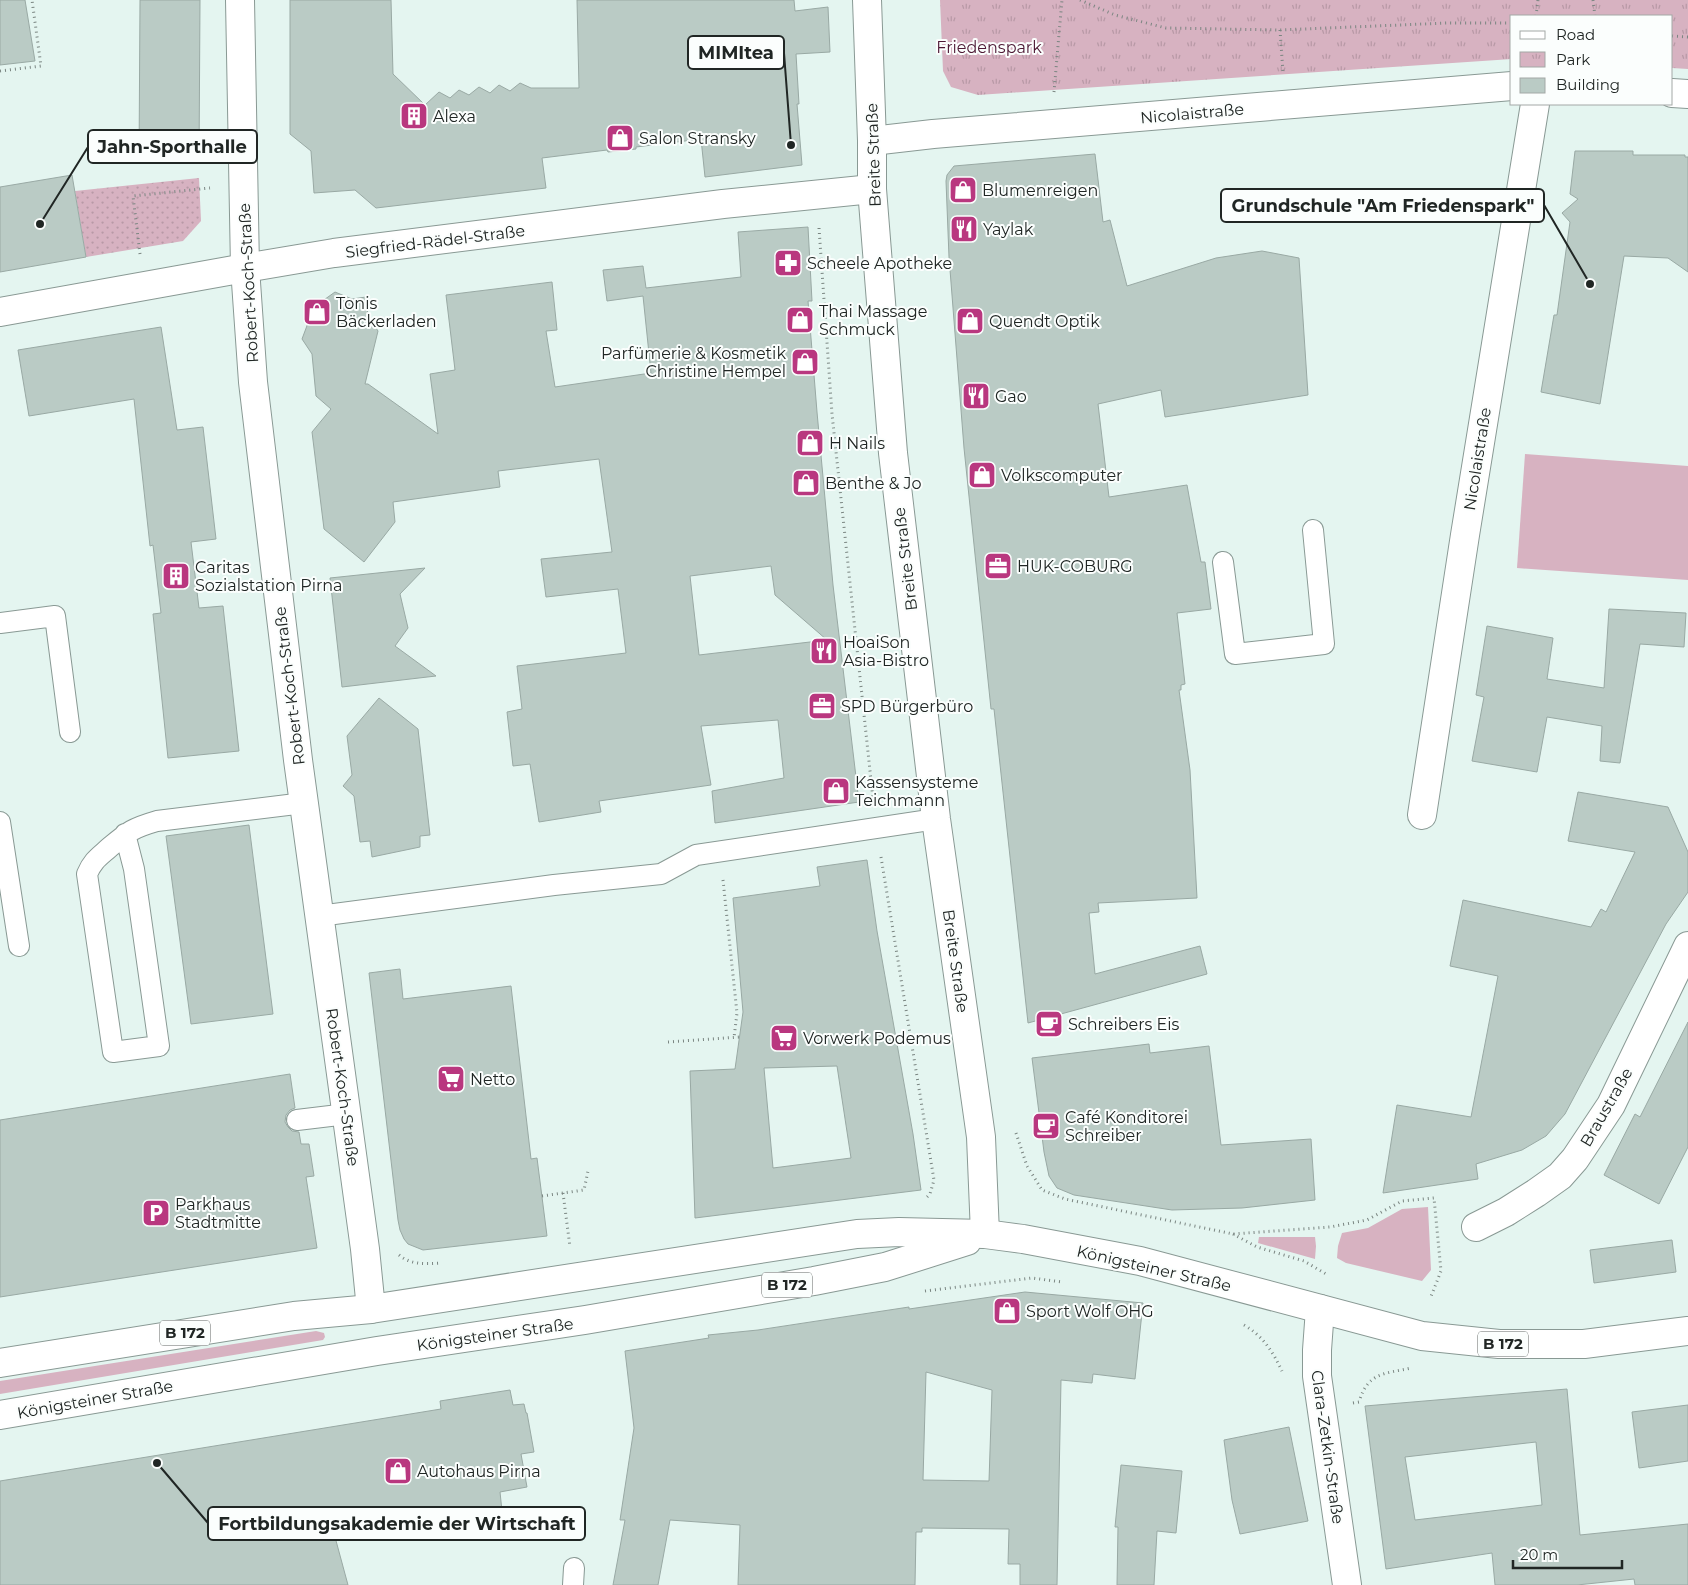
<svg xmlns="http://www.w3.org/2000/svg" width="1688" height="1585" font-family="Montserrat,sans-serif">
<defs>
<pattern id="park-tufts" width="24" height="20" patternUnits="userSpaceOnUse" patternTransform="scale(1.25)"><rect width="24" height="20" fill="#d7b2c1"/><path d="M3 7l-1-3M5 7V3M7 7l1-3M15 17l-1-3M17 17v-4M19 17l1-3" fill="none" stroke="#b899a6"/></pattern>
<pattern id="garden-dots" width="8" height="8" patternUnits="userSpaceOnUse" patternTransform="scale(1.25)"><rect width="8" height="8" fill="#d7b2c1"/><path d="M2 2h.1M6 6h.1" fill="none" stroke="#b899a6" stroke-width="1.8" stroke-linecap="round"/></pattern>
</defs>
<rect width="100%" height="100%" fill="#e4f5f0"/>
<g fill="#d7b2c1">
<path d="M1525,454L1688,466V580L1517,568Z"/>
<path d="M1428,1207L1431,1270L1422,1281L1346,1263L1337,1258L1338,1246L1342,1233L1368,1228L1402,1209Z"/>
<path d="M1259,1237H1315L1316,1246L1315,1259L1258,1243Z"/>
<path d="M316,1331L324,1333L325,1337L323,1340L0,1394V1381Z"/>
</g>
<path fill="url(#park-tufts)" d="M940,0H1688V69L1672,68V16H1512V59L978,95L951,87L943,71Z"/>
<path fill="url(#garden-dots)" d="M199,178L201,221L183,241L86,257L75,191Z"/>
<g fill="#bacbc5" stroke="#99a9a4" fill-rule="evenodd">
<path d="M0,0H25L35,61L0,65Z"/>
<path d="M140,0H200L199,163H139Z"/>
<path d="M290,0H391L393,74L425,105L439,92L450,98L459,90L469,95L479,87L490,93L499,85L510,91L520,83L531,88H579L577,0H794L795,11L828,7L830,52L796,54L799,104H797L802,165L705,177L701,139L636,147V149L608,152L607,150L542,158L546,188L376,208L355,190L314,193L311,151L290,134Z"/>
<path d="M1575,151H1633V155H1685V157H1688V272L1668,258L1624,256L1600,404L1541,392L1554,315H1557L1570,222L1562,213L1578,199L1570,194Z"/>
<path d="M1095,154L1103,222L1110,220L1127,286L1216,258L1262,251L1299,258L1308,395L1165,417L1161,390L1098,404L1109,497L1187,485L1201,562H1205L1211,609L1177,613L1185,684L1181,685V690H1179L1190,770L1197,898L1098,903L1099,912L1089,913L1095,974L1200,946L1207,974L1028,1023L994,709H991L964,448L949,257L946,181L947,175L954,166Z"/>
<path d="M72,175L86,257L0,272V187Z"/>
<path d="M808,227L812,301H808L817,412L833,585L859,802L715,823L712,791L784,778L778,720L701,726L711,785L599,801L601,812L539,822L530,764L513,766L507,712L522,709L517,666L626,653L618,589L546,597L541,559L612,552L599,459L498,471L500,487L393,502L395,522L364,562L324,529L312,432L331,409L316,396L312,354L302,339L308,323L306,303L321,302L335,292L352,299L366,297L368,316L378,331L365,384H368L438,434L430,374L455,370L446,295L552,282L557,330L546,331L555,387L651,373L643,296L607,301L603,270L643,266L646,288L741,277L738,232ZM771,566L775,595L827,640L699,655L690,576Z"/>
<path d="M161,327L177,430L203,427L216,539L191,542L199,608L223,606L239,751L168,758L153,614L161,613L153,545L150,546L134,399L29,416L18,350Z"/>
<path d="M425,568L400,594L408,628L395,646L436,676L342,687L330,578Z"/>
<path d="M1609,609L1686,613L1684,647L1640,644L1620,763L1600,761L1602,726L1547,717L1537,772L1472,761L1484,697L1476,695L1487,626L1553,638L1547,679L1604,688Z"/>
<path d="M379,698L418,729L430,835L420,836V847L372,857L370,841L360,842L354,796L343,786L352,775L347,736Z"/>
<path d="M1578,792L1668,807L1688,852V892L1666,924L1565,1114L1546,1136L1522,1150L1476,1164L1478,1179L1383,1193L1397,1105L1471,1117L1498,976L1450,966L1463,900L1591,927L1601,909L1606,912L1635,852L1568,841Z"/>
<path d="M249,825L273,1014L191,1024L166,836Z"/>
<path d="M867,860L877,931L913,1134L921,1190L695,1218L690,1071L735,1069L743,1012L733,898L820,886L817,867ZM837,1066L851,1158L773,1168L764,1068Z"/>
<path d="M400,969L403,999L511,986L531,1159L537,1158L547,1236L423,1250L408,1244L404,1239L400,1230L398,1220L369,973Z"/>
<path d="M1688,1022V1147L1659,1204L1604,1175L1635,1114L1640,1117Z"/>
<path d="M1149,1044L1150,1053L1209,1046L1221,1145L1311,1139L1315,1200L1242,1208L1172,1210L1074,1195L1057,1188L1049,1176L1044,1152L1032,1058Z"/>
<path d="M290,1074L295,1108L290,1110L286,1115L285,1122L288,1127L292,1131L299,1132L301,1144H309L314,1176L306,1177L317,1248L0,1297V1120Z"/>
<path d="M1672,1240L1676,1272L1594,1283L1590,1250Z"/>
<path d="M1025,1292L1143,1303L1135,1379L1093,1374L1092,1383L1061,1380L1057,1585H1020V1564H1008L1009,1529L922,1528V1532H916L915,1585H738L740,1525L670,1520L658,1585H613L625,1520H620L634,1428L625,1351L709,1338L708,1335L758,1330L909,1307V1309ZM926,1372L992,1390L989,1481L923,1480Z"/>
<path d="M1567,1389L1580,1535L1688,1524V1585H1635L1634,1579L1577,1585H1495L1492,1553L1386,1569L1365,1406ZM1536,1442L1542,1505L1415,1520L1405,1457Z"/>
<path d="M510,1390L513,1405L524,1404L526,1413H527L534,1452L521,1454L527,1487L500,1492L502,1511L335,1537L348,1585H0V1481L441,1409L440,1401Z"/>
<path d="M1688,1405V1461L1639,1468L1632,1412Z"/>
<path d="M1289,1427L1308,1521L1240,1534L1232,1500L1224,1440Z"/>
<path d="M1121,1465L1182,1471L1176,1533L1157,1531L1154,1585H1117L1118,1527H1115Z"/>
</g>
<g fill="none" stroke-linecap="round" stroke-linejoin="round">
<defs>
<g id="lane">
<path d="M1223,562L1235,654L1324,644L1313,530"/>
<path d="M0,623L55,616L70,732"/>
<path d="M0,822L19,946"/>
<path d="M125,834L134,869L159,1046L113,1052L87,874C93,860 99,857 110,847C129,831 133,828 157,821L304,803"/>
<path d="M319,916L554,885L661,874L696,855L936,819"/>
<path d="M297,1120L347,1114"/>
<path d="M573,1585L574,1568"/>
</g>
<g id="street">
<path d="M240,0L245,268L253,382L298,760L365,1249L371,1309"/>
<path d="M867,0L872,141V189L893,453L936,819L981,1137L985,1234"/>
<path d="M1672,93L1688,94"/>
<path d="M872,141L933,134L1512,86"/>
<path d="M0,312L245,268L334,253L723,204L872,189"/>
<path d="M1422,815L1465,535L1535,104"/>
<path d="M1476,1227L1506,1212L1536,1193L1560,1176L1575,1159L1611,1105L1688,946"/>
</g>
<path id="secondary" d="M1320,1309L1317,1350V1376L1347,1585"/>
<g id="primary">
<path d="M0,1363L294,1316L371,1309L857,1234L899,1232L985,1234L1023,1239L1140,1261L1422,1336L1499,1344H1584L1688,1331"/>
<path d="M0,1415L377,1351L585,1320L814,1281L885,1267L967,1241"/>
</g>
</defs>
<use href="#lane" stroke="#899994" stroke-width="22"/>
<use href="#street" stroke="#899994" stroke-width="30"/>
<use href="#secondary" stroke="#899994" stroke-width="30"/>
<use href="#primary" stroke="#899994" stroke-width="30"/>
<g stroke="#7a8581" stroke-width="3" stroke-dasharray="1 4" stroke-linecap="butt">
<path d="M1080,0L1115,15L1166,28L1280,30L1447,23H1512"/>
<path d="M1593,0L1595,16"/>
<path d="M1536,16L1538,0"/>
<path d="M1280,30L1283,72"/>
<path d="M1672,36L1688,37"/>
<path d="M0,71L41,66L32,0"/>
<path d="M1054,92L1062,0"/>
<path d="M819,228L832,414L873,799"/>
<path d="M140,254L133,196L210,188"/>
<path d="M881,857L934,1180L930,1194L925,1199"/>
<path d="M723,880L737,1013L734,1038"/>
<path d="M668,1042L740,1037"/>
<path d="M1016,1133L1027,1166L1042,1190L1065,1199L1233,1234L1330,1227L1367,1220L1402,1201L1434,1198L1441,1271L1430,1299"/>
<path d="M563,1193L570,1247"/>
<path d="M542,1196L584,1190L588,1171"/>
<path d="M1233,1234L1257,1247L1304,1261L1326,1274"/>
<path d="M399,1255C411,1265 425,1264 440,1263"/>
<path d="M925,1291L1032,1278L1062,1282"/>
<path d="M1244,1325C1263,1336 1273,1352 1282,1371"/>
<path d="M1353,1403L1359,1402C1368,1372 1384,1374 1411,1368"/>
</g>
<use href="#lane" stroke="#fff" stroke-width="20"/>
<use href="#street" stroke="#fff" stroke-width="28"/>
<use href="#secondary" stroke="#fff" stroke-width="28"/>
<use href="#primary" stroke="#fff" stroke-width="28"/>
</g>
<defs>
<symbol id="building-square" viewBox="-11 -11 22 22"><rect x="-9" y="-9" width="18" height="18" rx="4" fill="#b9377f" stroke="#fbfefd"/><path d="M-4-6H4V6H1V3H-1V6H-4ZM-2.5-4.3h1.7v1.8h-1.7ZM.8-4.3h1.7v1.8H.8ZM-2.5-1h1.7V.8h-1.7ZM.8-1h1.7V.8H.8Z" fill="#fff"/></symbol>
<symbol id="shop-square" viewBox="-11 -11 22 22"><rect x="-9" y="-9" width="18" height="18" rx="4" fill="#b9377f" stroke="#fbfefd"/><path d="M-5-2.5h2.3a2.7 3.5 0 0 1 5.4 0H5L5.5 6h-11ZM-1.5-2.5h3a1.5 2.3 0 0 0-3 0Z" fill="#fff"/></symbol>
<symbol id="restaurant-square" viewBox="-11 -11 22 22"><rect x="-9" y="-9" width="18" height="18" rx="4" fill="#b9377f" stroke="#fbfefd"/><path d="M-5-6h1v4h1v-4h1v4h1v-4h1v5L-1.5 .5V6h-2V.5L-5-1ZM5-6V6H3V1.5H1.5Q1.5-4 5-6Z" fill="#fff"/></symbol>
<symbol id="pharmacy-square" viewBox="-11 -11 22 22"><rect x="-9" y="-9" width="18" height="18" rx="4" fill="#b9377f" stroke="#fbfefd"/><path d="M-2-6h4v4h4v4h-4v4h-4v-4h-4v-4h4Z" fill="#fff"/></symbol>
<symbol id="office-square" viewBox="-11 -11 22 22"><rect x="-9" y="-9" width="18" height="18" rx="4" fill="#b9377f" stroke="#fbfefd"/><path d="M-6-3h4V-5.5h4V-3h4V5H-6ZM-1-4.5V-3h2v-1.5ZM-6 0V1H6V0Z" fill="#fff"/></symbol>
<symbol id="cafe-square" viewBox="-11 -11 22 22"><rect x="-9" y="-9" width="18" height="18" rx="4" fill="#b9377f" stroke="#fbfefd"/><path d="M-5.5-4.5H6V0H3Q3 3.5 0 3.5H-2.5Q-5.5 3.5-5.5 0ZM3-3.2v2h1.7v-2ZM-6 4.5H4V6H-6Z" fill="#fff"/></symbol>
<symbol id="supermarket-square" viewBox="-11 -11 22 22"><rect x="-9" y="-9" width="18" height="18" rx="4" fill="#b9377f" stroke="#fbfefd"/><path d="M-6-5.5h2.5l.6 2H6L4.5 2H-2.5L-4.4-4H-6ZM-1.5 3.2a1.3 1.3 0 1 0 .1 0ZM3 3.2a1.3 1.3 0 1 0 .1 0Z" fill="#fff"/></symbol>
<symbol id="parking-square" viewBox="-11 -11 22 22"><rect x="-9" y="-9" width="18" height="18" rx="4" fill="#b9377f" stroke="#fbfefd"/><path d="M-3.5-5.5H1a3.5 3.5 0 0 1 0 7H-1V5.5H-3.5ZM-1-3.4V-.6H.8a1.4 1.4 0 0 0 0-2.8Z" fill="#fff"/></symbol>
</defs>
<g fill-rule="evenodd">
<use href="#building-square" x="398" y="100" width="32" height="32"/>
<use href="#shop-square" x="604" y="122" width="32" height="32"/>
<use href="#shop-square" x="947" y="174" width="32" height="32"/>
<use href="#restaurant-square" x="948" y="213" width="32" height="32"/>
<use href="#pharmacy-square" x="772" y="247" width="32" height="32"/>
<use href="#shop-square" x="301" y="296" width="32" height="32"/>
<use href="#shop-square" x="784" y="304" width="32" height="32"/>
<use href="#shop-square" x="954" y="305" width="32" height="32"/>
<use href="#shop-square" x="789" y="346" width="32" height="32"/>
<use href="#restaurant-square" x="960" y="380" width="32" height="32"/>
<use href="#shop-square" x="794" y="427" width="32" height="32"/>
<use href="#shop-square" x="966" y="459" width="32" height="32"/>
<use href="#shop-square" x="790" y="467" width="32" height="32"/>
<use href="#office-square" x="982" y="550" width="32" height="32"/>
<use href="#building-square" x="160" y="560" width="32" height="32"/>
<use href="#restaurant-square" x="808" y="635" width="32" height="32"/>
<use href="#office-square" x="806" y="690" width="32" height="32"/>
<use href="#shop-square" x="820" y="775" width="32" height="32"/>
<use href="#cafe-square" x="1033" y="1008" width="32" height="32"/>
<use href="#supermarket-square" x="768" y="1022" width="32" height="32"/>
<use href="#supermarket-square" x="435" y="1063" width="32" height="32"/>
<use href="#cafe-square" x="1030" y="1110" width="32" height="32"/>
<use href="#parking-square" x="140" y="1197" width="32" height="32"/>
<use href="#shop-square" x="991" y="1295" width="32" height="32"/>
<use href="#shop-square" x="382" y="1455" width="32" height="32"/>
</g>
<g text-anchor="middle" stroke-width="4" stroke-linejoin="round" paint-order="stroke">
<g fill="#fbfefd" stroke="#626765" stroke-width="1">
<rect x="762" y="1272.5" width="50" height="25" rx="4"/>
<rect x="160" y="1320.5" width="50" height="25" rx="4"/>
<rect x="1478" y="1331.5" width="50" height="25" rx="4"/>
</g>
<g font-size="15" font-weight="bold" fill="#202624">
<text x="787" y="1290">B 172</text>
<text x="185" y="1338">B 172</text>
<text x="1503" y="1349">B 172</text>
</g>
<g font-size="16" fill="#4d1834" stroke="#fbfefd">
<text x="989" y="53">Friedenspark</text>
</g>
<g font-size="16" fill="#202624" stroke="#fbfefd">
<text transform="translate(1192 113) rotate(-5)" y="6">Nicolaistraße</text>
<text transform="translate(873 155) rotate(-92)" y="6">Breite Straße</text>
<text transform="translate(435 241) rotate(-7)" y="6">Siegfried-Rädel-Straße</text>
<text transform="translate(248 283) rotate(-93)" y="6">Robert-Koch-Straße</text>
<text transform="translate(1477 459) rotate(-81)" y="6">Nicolaistraße</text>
<text transform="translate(905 559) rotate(-97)" y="6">Breite Straße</text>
<text transform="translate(289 686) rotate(-97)" y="6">Robert-Koch-Straße</text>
<text transform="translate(956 961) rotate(82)" y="6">Breite Straße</text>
<text transform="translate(343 1087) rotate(82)" y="6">Robert-Koch-Straße</text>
<text transform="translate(1606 1107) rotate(-60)" y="6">Braustraße</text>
<text transform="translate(1154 1268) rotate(13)" y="6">Königsteiner Straße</text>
<text transform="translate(495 1334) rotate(-8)" y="6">Königsteiner Straße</text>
<text transform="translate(95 1399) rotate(-10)" y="6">Königsteiner Straße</text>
<text transform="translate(1328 1447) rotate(82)" y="6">Clara-Zetkin-Straße</text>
</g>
<g font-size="16" fill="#202624" stroke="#fbfefd" text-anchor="start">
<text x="433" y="122">Alexa</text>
<text x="639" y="144">Salon Stransky</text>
<text x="982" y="196">Blumenreigen</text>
<text x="983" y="235">Yaylak</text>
<text x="807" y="269">Scheele Apotheke</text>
<text x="336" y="309">Tonis<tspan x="336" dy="18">Bäckerladen</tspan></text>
<text x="819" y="317">Thai Massage<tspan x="819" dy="18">Schmuck</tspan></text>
<text x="989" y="327">Quendt Optik</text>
<text x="786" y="359" text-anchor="end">Parfümerie &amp; Kosmetik<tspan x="786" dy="18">Christine Hempel</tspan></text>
<text x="995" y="402">Gao</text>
<text x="829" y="449">H Nails</text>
<text x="1001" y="481">Volkscomputer</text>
<text x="825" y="489">Benthe &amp; Jo</text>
<text x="1017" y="572">HUK-COBURG</text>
<text x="195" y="573">Caritas<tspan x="195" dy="18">Sozialstation Pirna</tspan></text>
<text x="843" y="648">HoaiSon<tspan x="843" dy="18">Asia-Bistro</tspan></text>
<text x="841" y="712">SPD Bürgerbüro</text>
<text x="855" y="788">Kassensysteme<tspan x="855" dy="18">Teichmann</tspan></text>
<text x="1068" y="1030">Schreibers Eis</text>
<text x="803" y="1044">Vorwerk Podemus</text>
<text x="470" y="1085">Netto</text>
<text x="1065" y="1123">Café Konditorei<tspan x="1065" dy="18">Schreiber</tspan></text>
<text x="175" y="1210">Parkhaus<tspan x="175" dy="18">Stadtmitte</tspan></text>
<text x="1026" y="1317">Sport Wolf OHG</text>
<text x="417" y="1477">Autohaus Pirna</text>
</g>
</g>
<path fill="none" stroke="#202624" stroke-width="2" d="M791 145L784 53M40 224L88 147M1590 284L1544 205M157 1463L208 1523"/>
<g fill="#202624" stroke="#fbfefd" stroke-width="2">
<circle cx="791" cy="145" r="5"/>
<circle cx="40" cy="224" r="5"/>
<circle cx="1590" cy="284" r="5"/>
<circle cx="157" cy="1463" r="5"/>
</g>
<g fill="#fbfefd" stroke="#202624" stroke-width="2">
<rect x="688" y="36" width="96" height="33" rx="5"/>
<rect x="88" y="130" width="169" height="33" rx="5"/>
<rect x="1221" y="189" width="323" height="33" rx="5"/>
<rect x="208" y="1507" width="377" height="33" rx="5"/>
</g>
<g font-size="18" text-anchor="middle" font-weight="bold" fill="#202624">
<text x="736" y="59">MIMItea</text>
<text x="172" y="153">Jahn-Sporthalle</text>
<text x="1383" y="212">Grundschule "Am Friedenspark"</text>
<text x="397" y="1530">Fortbildungsakademie der Wirtschaft</text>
</g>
<rect x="1510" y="15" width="162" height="90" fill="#fbfefd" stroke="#a3a8a6"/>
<rect x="1520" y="31" width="25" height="8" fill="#ffffff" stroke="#a3a8a6"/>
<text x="1556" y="40" font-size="15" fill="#202624">Road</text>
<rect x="1520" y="52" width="25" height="15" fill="url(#park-tufts)" stroke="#a3a8a6"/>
<text x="1556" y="65" font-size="15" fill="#202624">Park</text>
<rect x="1520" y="78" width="25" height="15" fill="#bacbc5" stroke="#a3a8a6"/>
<text x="1556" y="90" font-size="15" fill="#202624">Building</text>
<path d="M1513 1560v8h109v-8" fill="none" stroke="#202624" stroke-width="2.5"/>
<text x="1520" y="1560" font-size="15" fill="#202624" stroke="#fbfefd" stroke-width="4" paint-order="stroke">20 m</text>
</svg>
